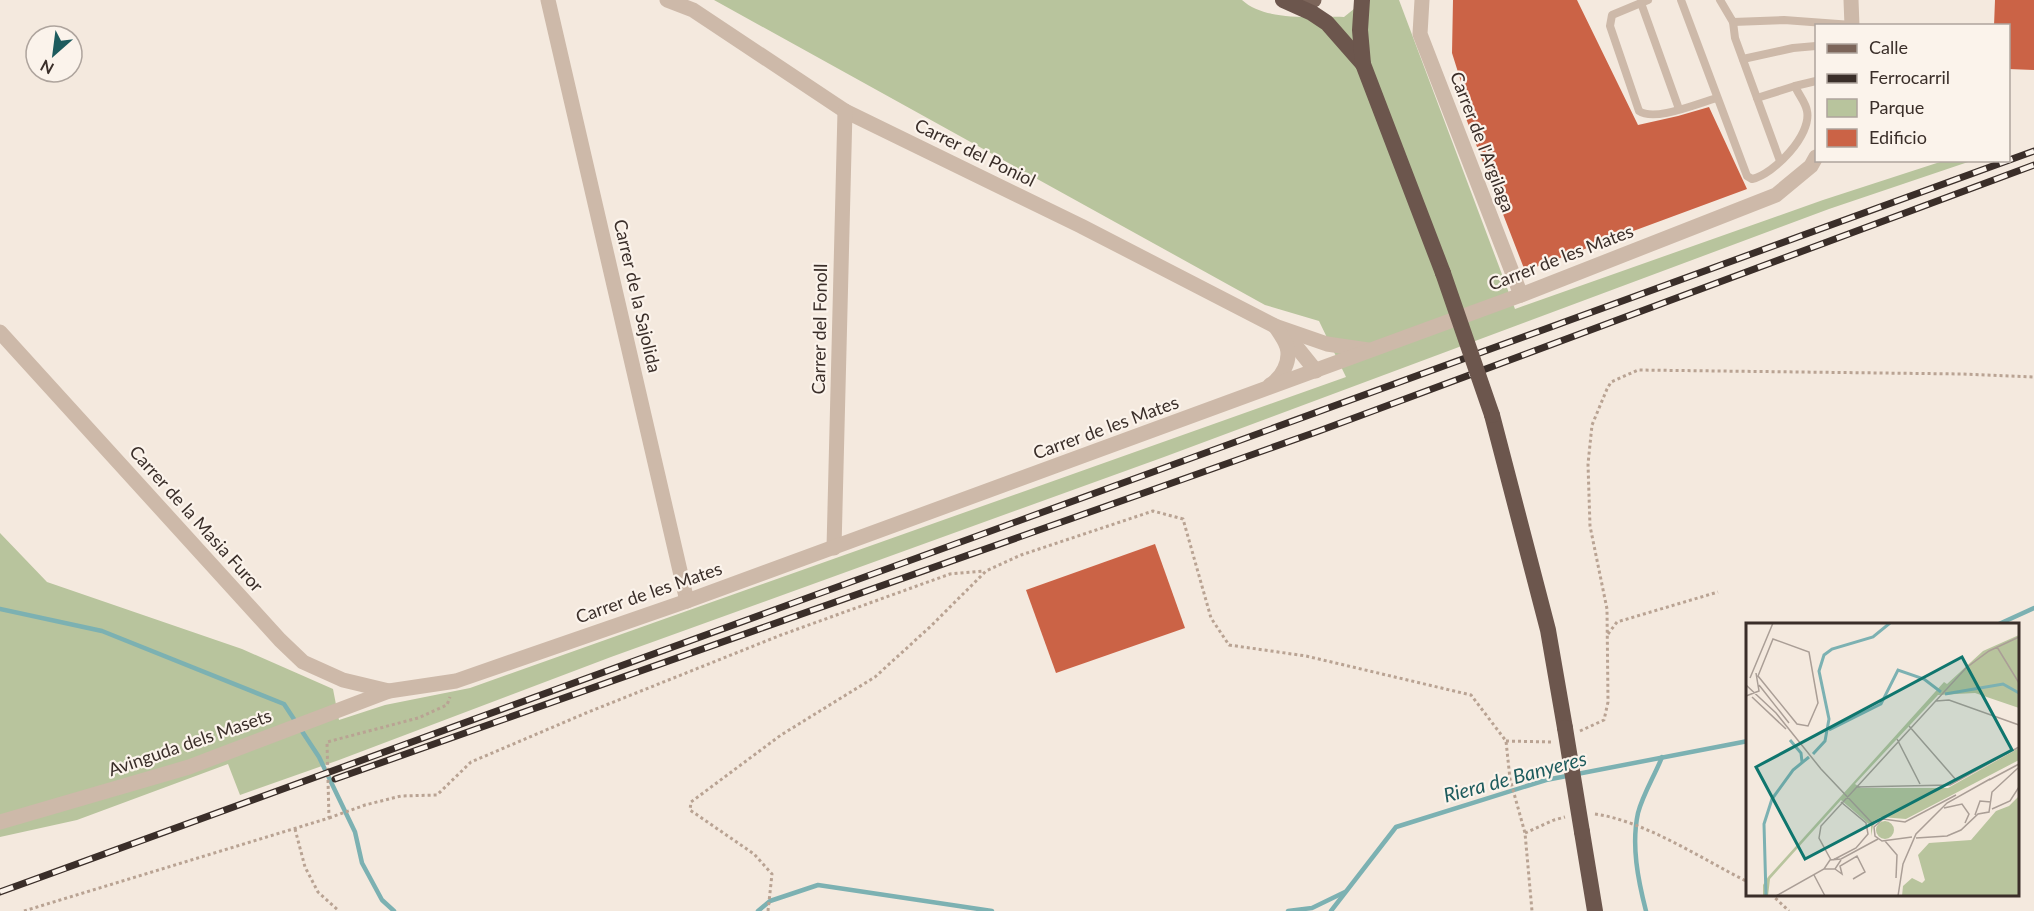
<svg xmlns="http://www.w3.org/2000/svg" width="2034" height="911" font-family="Lato,sans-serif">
<rect width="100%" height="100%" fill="#f4e9de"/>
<path fill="#b8c49d" d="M714,0H1242C1266,22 1314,16 1344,17L1365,0H1399L1515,309L1823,200L1943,161H1971L1829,209L1164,457L611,657L339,760L240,795L228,764L77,820L0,837V533L47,582L242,649L333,689L339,720L385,705L470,688L1346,377L1319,321L1265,305Z"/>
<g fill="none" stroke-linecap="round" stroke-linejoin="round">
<g stroke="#7cb1b2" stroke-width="4.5">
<path d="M0,609L102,631L284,704L319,757L355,832L362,863L382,900L394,911"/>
<path d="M1999,624L2034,608"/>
<path d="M758,911L770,901L818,885L992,911"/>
<path d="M1288,911L1312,908L1345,892"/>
<path d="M1331,911L1396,827L1546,780L1748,741"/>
<path d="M1646,911C1638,880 1631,845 1638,813C1643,794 1655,775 1662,757"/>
</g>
</g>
<g fill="#cb6346">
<path d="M1453,0H1577L1638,125L1678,116L1709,107L1747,189L1525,271L1462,108L1468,104L1452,53Z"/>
<path d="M1995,0H2034V70L2008,69V26H1994Z"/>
<path d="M1155,544L1185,628L1056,673L1026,590Z"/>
</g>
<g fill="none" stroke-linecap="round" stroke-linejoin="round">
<g stroke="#b9a393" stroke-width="3" stroke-dasharray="3 3" stroke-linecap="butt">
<path d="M1608,634L1617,622L1718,592"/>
<path d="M1580,731L1604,720L1608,702L1607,609L1590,526L1588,464L1592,425L1607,389L1611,382L1638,370L1962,374L2034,377"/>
<path d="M1506,741L1552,742"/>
<path d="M1595,814C1645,821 1702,859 1748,882"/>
<path d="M329,818L365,805L401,796L437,795L471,762L586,713L781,635L950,574L984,571"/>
<path d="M295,829L305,867L318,892L339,911"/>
<path d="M1525,833L1554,820L1565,817"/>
<path d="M1771,894L1789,911"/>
<path d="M24,911L329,818L327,742L418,718L447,705L450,697"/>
<path d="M768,911L772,874L754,854L690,810L691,802L781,735L875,677L931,626L986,571L1021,555L1153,511L1183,519L1211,618L1229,645L1306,656L1471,695L1506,741L1510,779L1525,833L1532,911"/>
</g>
<g stroke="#cdb9a9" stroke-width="8">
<path d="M1648,0L1612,15L1610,26L1639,111C1655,122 1698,103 1717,98"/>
<path d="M1681,0L1747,176L1752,179C1774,174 1812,135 1807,111C1806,103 1798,94 1795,86L1816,81"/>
<path d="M1720,0L1733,22L1784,20L1852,25"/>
<path d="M1641,3L1679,109"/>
<path d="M1733,22L1735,38L1780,161"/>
<path d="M1743,59L1793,48L1816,46"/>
<path d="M1757,98L1795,86"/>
</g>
<g stroke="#cdb9a9" stroke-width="15">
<path d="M548,0L687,601"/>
<path d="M667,0L693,10L845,111L1081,226L1275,326L1327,344L1368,350"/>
<path d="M1422,0L1420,34L1521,295"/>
<path d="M1851,0L1852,26"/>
<path d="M0,332L280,640L303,662L343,680L389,691"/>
<path d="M1287,335L1316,371"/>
<path d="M1270,385C1282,378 1291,361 1287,347C1285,340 1279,332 1275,326"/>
<path d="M834,548L845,111"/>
<path d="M0,822L189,767L389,691L456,681L687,601L1521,295L1776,195L1811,166L1816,157"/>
</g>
<path stroke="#7c655a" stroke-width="15" d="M1287,0H1314"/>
<g stroke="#6c564d" stroke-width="16">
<path d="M1283,0L1312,13L1327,23L1363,64"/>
<path d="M1362,0L1360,30L1363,64L1443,273"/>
<path d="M1492,415L1548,630L1565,728"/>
<path d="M1582,832L1595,911"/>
</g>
<defs>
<g id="rail">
<path d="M335,779L1319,431L2034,165"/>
<path d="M0,892L2034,151"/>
</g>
</defs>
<use href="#rail" stroke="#3a2e29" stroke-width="7"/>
<use href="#rail" stroke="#fbf3eb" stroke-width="4.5" stroke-dasharray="14" stroke-linecap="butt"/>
<g stroke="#6c564d" stroke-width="16">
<path d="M1443,273L1492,415"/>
<path d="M1565,728L1582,832"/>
</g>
</g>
<g text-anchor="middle" stroke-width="4.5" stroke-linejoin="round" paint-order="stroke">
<g font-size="18" fill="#3a2e29" stroke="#fbf3eb">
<text transform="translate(1482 142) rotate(69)" y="6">Carrer de l'Argilaga</text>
<text transform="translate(975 153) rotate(26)" y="6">Carrer del Poniol</text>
<text transform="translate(1561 258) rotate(-21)" y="6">Carrer de les Mates</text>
<text transform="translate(637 296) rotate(77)" y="6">Carrer de la Sajolida</text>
<text transform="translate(820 329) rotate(-89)" y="6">Carrer del Fonoll</text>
<text transform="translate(1106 428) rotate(-20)" y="6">Carrer de les Mates</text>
<text transform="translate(196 519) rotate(48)" y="6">Carrer de la Masia Furor</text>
<text transform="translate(649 593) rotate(-19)" y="6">Carrer de les Mates</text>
<text transform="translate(190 743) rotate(-19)" y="6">Avinguda dels Masets</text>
</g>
<g font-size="20" font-style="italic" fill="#1d5b5d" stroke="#fbf3eb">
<text transform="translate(1515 777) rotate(-15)" y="7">Riera de Banyeres</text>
</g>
</g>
<g transform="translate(1746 623)">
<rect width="273" height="273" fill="#f4e9de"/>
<path d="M273,12V85L229,70L192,72L109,161L115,165H202L273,125V137L160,196L135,194L128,198L125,213V203L95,177L24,256L22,273H17V262L22,254L198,59L201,61L237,28ZM273,173V273H156L157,263L166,255L176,260L179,257L172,232L183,220L225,217L250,188L263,183ZM130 207a9 9 0 1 1 18 0a9 9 0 1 1-18 0Z" fill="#b8c49d"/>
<path fill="none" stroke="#7cb1b2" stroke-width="3" d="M199,71L257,61L273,70M83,107L135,81L152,47L178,56L195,69M44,117L55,130L56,139M67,131L79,118L83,96L73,48L78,32L86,26L127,14L144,0M20,273L18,201L26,176L47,147L63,134"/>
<path fill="none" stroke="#aa9e96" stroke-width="1.5" d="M27,16L63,29L72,80L62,103L51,101L12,53ZM251,24L273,60M4,55L27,0M0,62L30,90L75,146L128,202M13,62L43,100M0,73L13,68L10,50M6,74L40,106M190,78L203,77L273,102M163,103L211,158M151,116L174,161M243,157L273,141M110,164L204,162L273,124M198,185L216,181L223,191L219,200M246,186L264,178L273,164M229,192L234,178L245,179M166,214L136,218L129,213L128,204L137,196L159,199L210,172M170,215L201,213L215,207L232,191L243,189L246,169L272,145M139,218L151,232L150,255M85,237L73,215L75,203L220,45L243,28L273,14M87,237L110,225L122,211L120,200L95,179M78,246H89L95,237M89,246L96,251L94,243L111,233L119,249L107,256M68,252L79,273M30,273L78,246L84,237L95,236L132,216M152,273L157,241L170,211L201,180L244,156"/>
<path fill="#0f766e" fill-opacity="0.15" stroke="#0f766e" stroke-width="3" d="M216,34L266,127L59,236L10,144Z"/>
<rect width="273" height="273" fill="none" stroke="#3a2e29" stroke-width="3"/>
</g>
<rect x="1815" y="24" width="195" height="138" fill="#fbf3eb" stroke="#aea49d" stroke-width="1.5"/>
<rect x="1827" y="44" width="30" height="9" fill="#7c655a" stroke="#aea49d" stroke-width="1.5"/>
<text x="1869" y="54" font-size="18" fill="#3a2e29">Calle</text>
<rect x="1827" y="74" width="30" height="9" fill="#3a2e29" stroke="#aea49d" stroke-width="1.5"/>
<text x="1869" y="84" font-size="18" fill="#3a2e29">Ferrocarril</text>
<rect x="1827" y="99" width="30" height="18" fill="#b8c49d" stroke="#aea49d" stroke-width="1.5"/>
<text x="1869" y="114" font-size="18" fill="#3a2e29">Parque</text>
<rect x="1827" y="129" width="30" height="18" fill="#cb6346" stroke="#aea49d" stroke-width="1.5"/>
<text x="1869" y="144" font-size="18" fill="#3a2e29">Edificio</text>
<g transform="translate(54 54) rotate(208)"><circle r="28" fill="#fbf3eb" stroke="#aea49d" stroke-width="1.5"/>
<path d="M0-4.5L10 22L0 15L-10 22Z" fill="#1d5b5d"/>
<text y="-9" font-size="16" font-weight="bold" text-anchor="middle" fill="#3a2e29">N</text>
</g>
</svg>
